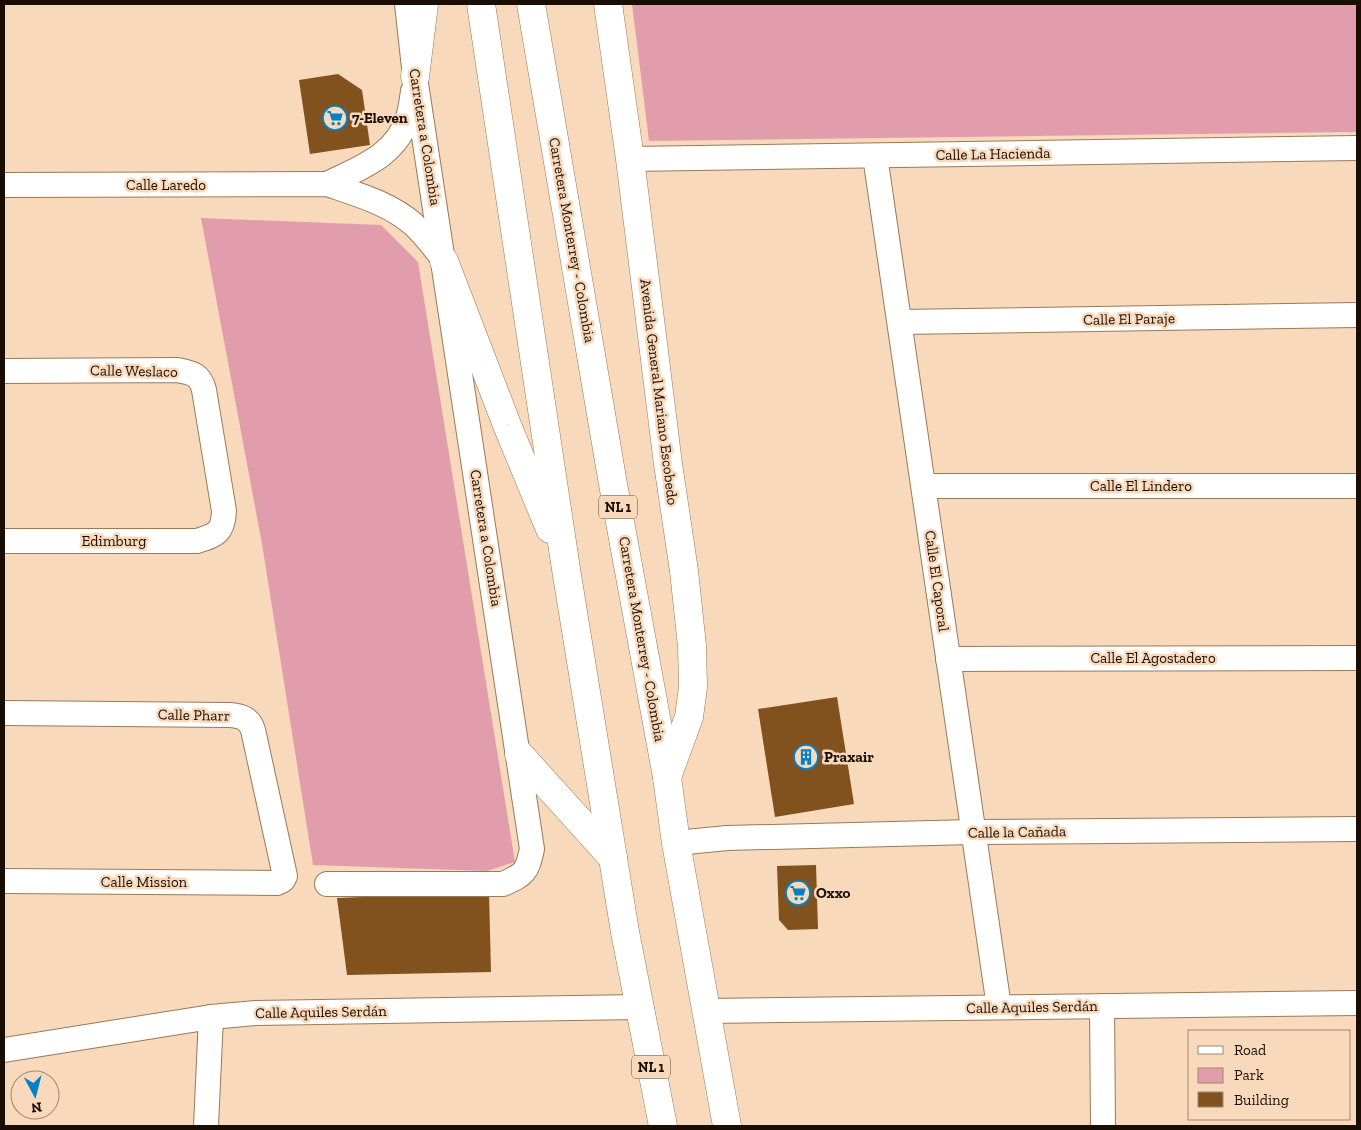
<svg xmlns="http://www.w3.org/2000/svg" width="1361" height="1130" font-family="'Zilla Slab',serif">
<rect width="100%" height="100%" fill="#f9d9bb"/>
<g fill="#e29dac">
<path d="M632,4H1357V132L649,141Z"/>
<path d="M201,218L381,225L418,262L515,862L487,871L313,865L262,544Z"/>
</g>
<g fill="#81521e">
<path d="M338,74L362,90L370,145L310,154L299,80Z"/>
<path d="M837,697L854,804L775,817L758,709Z"/>
<path d="M816,865L818,929L788,930L779,920L777,866Z"/>
<path d="M489,892L491,972L347,975L337,898Z"/>
</g>
<g fill="none" stroke-linecap="round" stroke-linejoin="round">
<defs>
<g id="street">
<path d="M875,156L999,1007"/>
<path d="M630,159L1357,148"/>
<path d="M327,184C362,167 398,155 409,114C411,106 412,98 413,91"/>
<path d="M4,185L327,184C356,194 389,203 413,224C425,235 434,247 444,260"/>
<path d="M900,322L1357,315"/>
<path d="M4,371L177,370C192,373 200,374 204,390L224,511C223,533 216,535 197,541H4"/>
<path d="M924,486H1357"/>
<path d="M948,659L1357,658"/>
<path d="M4,713L230,715C241,716 249,718 253,730L285,876L283,880L277,883L4,881"/>
<path d="M676,843L727,838L973,832L1357,829"/>
<path d="M327,884H503C525,874 527,872 532,849L415,77L407,4"/>
<path d="M1102,1006L1103,1126"/>
<path d="M706,1011L1357,1003"/>
<path d="M4,1050L211,1017L256,1013L640,1007"/>
<path d="M206,1126L211,1017"/>
</g>
<path id="secondary" d="M608,4L630,159L668,464L684,571L692,646L693,687L689,717L667,777"/>
<g id="primary">
<path d="M481,4L566,569L625,932L663,1126"/>
<path d="M531,4L613,484L667,777L676,843L727,1126"/>
<path d="M415,77L424,4"/>
<path d="M444,261L507,425L550,529"/>
<path d="M519,754L613,858"/>
</g>
</defs>
<use href="#street" stroke="#9c7856" stroke-width="26"/>
<use href="#secondary" stroke="#9c7856" stroke-width="29"/>
<use href="#primary" stroke="#9c7856" stroke-width="29"/>
<use href="#street" stroke="#fff" stroke-width="24"/>
<use href="#secondary" stroke="#fff" stroke-width="28"/>
<use href="#primary" stroke="#fff" stroke-width="28"/>
</g>
<defs>
<symbol id="supermarket-ring" viewBox="-11 -11 22 22"><circle r="9.5" fill="#f9d9bb" stroke="#0380c8" stroke-width="1.5"/><path d="M-6-5.5h2.5l.6 2H6L4.5 2H-2.5L-4.4-4H-6ZM-1.5 3.2a1.3 1.3 0 1 0 .1 0ZM3 3.2a1.3 1.3 0 1 0 .1 0Z" fill="#0380c8"/></symbol>
<symbol id="building-ring" viewBox="-11 -11 22 22"><circle r="9.5" fill="#f9d9bb" stroke="#0380c8" stroke-width="1.5"/><path d="M-4-6H4V6H1V3H-1V6H-4ZM-2.5-4.3h1.7v1.8h-1.7ZM.8-4.3h1.7v1.8H.8ZM-2.5-1h1.7V.8h-1.7ZM.8-1h1.7V.8H.8Z" fill="#0380c8"/></symbol>
</defs>
<g fill-rule="evenodd">
<use href="#supermarket-ring" x="321" y="104" width="28" height="28"/>
<use href="#building-ring" x="792" y="743" width="28" height="28"/>
<use href="#supermarket-ring" x="784" y="879" width="28" height="28"/>
</g>
<g text-anchor="middle" stroke-width="5" stroke-linejoin="round" paint-order="stroke">
<g fill="#f9d9bb" stroke="#5d4a3a" stroke-width="1">
<rect x="599" y="495.5" width="38" height="23" rx="4"/>
<rect x="632" y="1055.5" width="38" height="23" rx="4"/>
</g>
<g font-size="14" font-weight="bold" fill="#1a0d02">
<text x="618" y="512">NL 1</text>
<text x="651" y="1072">NL 1</text>
</g>
<g font-size="15" font-weight="bold" fill="#1a0d02" stroke="#f9d9bb" text-anchor="start">
<text x="352" y="123">7-Eleven</text>
<text x="824" y="762">Praxair</text>
<text x="816" y="898">Oxxo</text>
</g>
<g font-size="15" fill="#1a0d02" stroke="#f9d9bb">
<text transform="translate(425 137) rotate(81)" y="5">Carretera a Colombia</text>
<text transform="translate(993 154) rotate(-1)" y="5">Calle La Hacienda</text>
<text x="166" y="190">Calle Laredo</text>
<text transform="translate(572 240) rotate(80)" y="5">Carretera Monterrey - Colombia</text>
<text transform="translate(1129 319) rotate(-1)" y="5">Calle El Paraje</text>
<text transform="translate(134 371) rotate(1)" y="5">Calle Weslaco</text>
<text transform="translate(659 392) rotate(83)" y="5">Avenida General Mariano Escobedo</text>
<text x="1141" y="491">Calle El Lindero</text>
<text transform="translate(486 538) rotate(81)" y="5">Carretera a Colombia</text>
<text x="114" y="546">Edimburg</text>
<text transform="translate(937 581) rotate(82)" y="5">Calle El Caporal</text>
<text transform="translate(642 639) rotate(80)" y="5">Carretera Monterrey - Colombia</text>
<text x="1153" y="663">Calle El Agostadero</text>
<text transform="translate(194 715) rotate(1)" y="5">Calle Pharr</text>
<text transform="translate(1017 832) rotate(-1)" y="5">Calle la Cañada</text>
<text x="144" y="887">Calle Mission</text>
<text transform="translate(1032 1007) rotate(-1)" y="5">Calle Aquiles Serdán</text>
<text transform="translate(321 1012) rotate(-1)" y="5">Calle Aquiles Serdán</text>
</g>
</g>
<rect width="1361" height="1130" fill="none" stroke="#1a0d02" stroke-width="10"/>
<rect x="1188" y="1030" width="162" height="90" fill="#f9d9bb" stroke="#a08771"/>
<rect x="1198" y="1046" width="25" height="8" fill="#ffffff" stroke="#a08771"/>
<text x="1234" y="1055" font-size="15" fill="#1a0d02">Road</text>
<rect x="1198" y="1068" width="25" height="15" fill="#e29dac" stroke="#a08771"/>
<text x="1234" y="1080" font-size="15" fill="#1a0d02">Park</text>
<rect x="1198" y="1092" width="25" height="15" fill="#81521e" stroke="#a08771"/>
<text x="1234" y="1105" font-size="15" fill="#1a0d02">Building</text>
<g transform="translate(35 1095) rotate(173)"><circle r="24" fill="#f9d9bb" stroke="#a08771"/>
<path d="M0-4L9 19L0 12L-9 19Z" fill="#0380c8"/>
<text y="-8" font-size="14" font-weight="bold" text-anchor="middle" fill="#1a0d02">N</text>
</g>
</svg>
